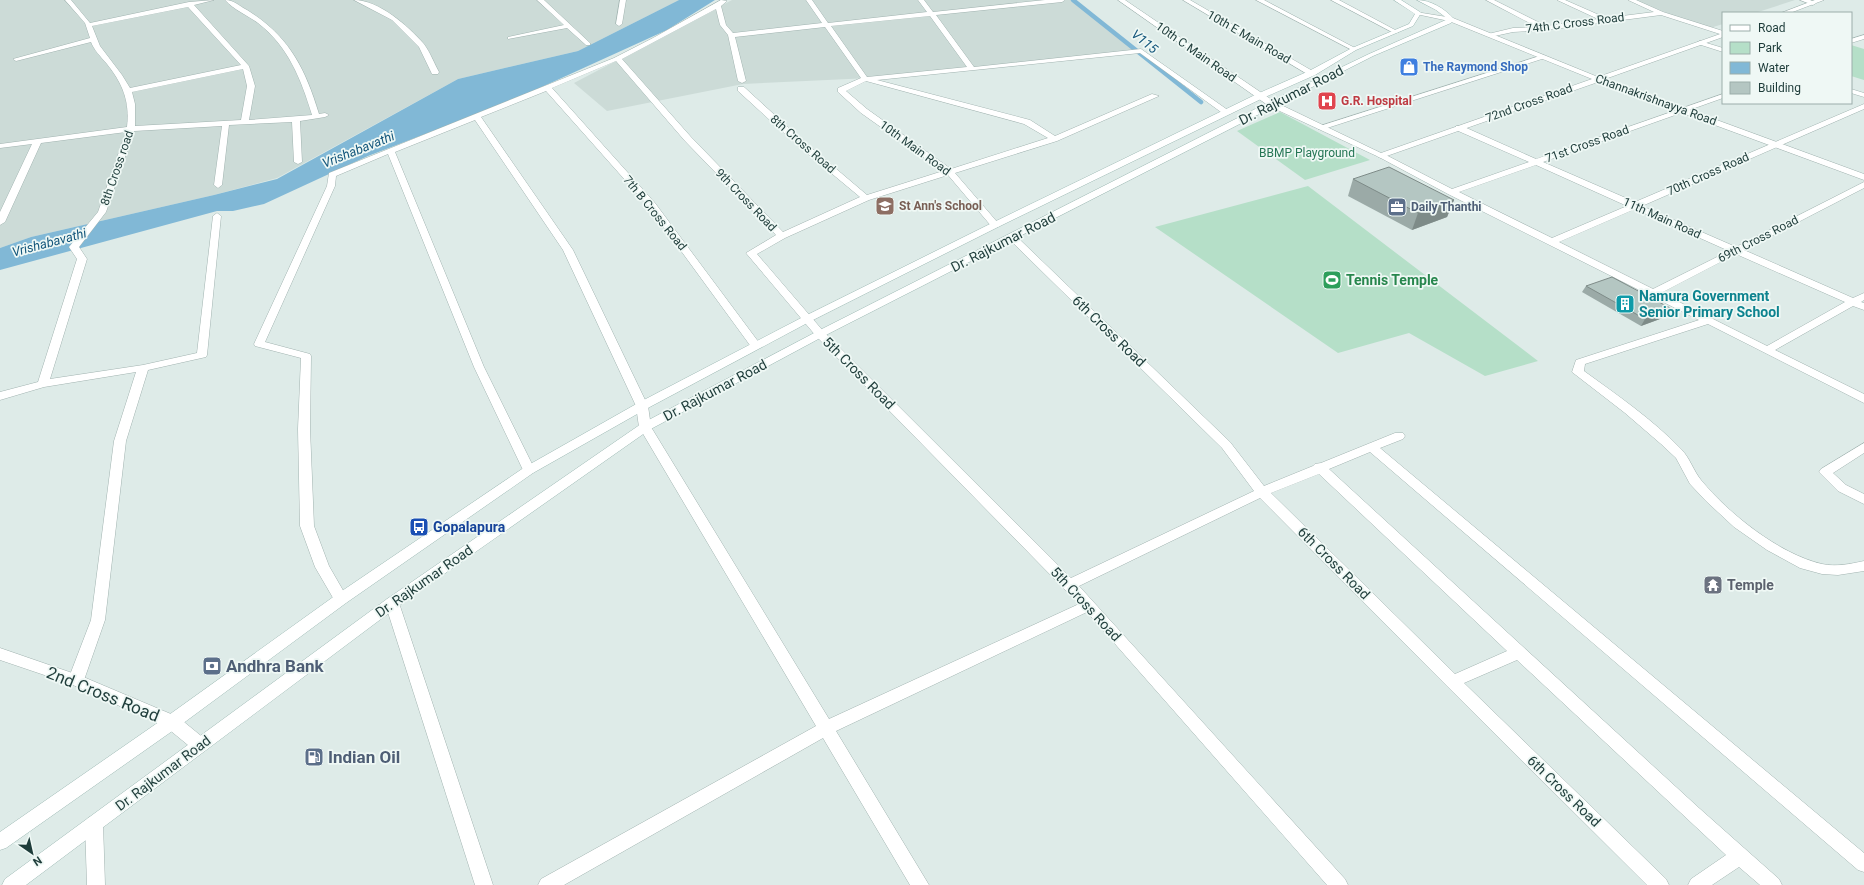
<svg xmlns="http://www.w3.org/2000/svg" width="1864" height="885" font-family="Roboto,sans-serif">
<rect width="100%" height="100%" fill="#deebe8"/>
<g fill="#ccdbd7">
<path d="M0,0H679L578,51L458,79L277,178L214,195L31,237L0,248Z"/>
<path d="M732,0H1071L1137,50L914,76L743,84L607,111L574,83Z"/>
<path d="M1636,0H1795L1755,13H1723V24L1710,28L1674,16Z"/>
</g>
<g fill="#b5dfc8">
<path d="M1851,45L1864,49V80L1851,76Z"/>
<path d="M1280,112L1370,160L1305,180L1237,131Z"/>
<path d="M1308,186L1538,361L1485,376L1409,333L1338,353L1155,227Z"/>
</g>
<path fill="#81b8d6" d="M679,0H715L667,30L511,101L368,156L264,204L233,211H217L0,270V248L31,237L214,195L277,179L458,79L578,51Z"/>
<g fill="none" stroke-linecap="round" stroke-linejoin="round">
<path stroke="#81b8d6" stroke-width="4.5" d="M1073,0L1201,102"/>
<defs>
<g id="minor">
<path d="M65,0H71L90,23L189,2L214,0L194,5L249,66L255,86L249,120L312,115C301,79 288,46 258,23C247,15 234,10 225,0C234,0 239,6 247,10C289,36 305,68 319,114L325,113L329,115L325,117L300,121L302,162L298,164L294,162L292,122L229,125L222,185L218,188L214,185L222,126L134,131L106,212L79,247L87,259L50,379L143,365L197,353L213,216L217,213L221,216L207,355L206,357L148,370L126,441L105,620L84,680L81,684L76,686L71,684L68,680L91,620L114,441L136,372L44,387L0,400V392L38,382L77,259L69,247L98,212L126,132L41,143L5,222L0,225V212L32,144L0,148V144L127,127C130,102 123,84 107,64C101,57 94,50 91,42L16,61L13,59L90,38L85,23ZM188,7L241,65L130,88L122,75L100,46L92,26ZM243,69L247,86L241,120L135,126V104L132,92Z"/>
<path d="M354,0C379,0 408,26 424,44C430,52 434,63 439,72L438,74H432L419,47L392,20Z"/>
<path d="M537,0H544L590,43V45H586L567,28L508,39V37L564,25Z"/>
<path d="M620,0H626L622,24L619,26L616,24Z"/>
<path d="M721,0L727,1L721,6L726,25L733,33L822,23L806,0H812L828,23L927,12L918,0H924L933,12L1045,0H1065L1062,2L936,15L974,67L1141,49L1232,113L1225,115L1140,53L877,80L1030,120L1055,136L1152,94L1159,96L1057,141L955,173L998,223L1000,225L998,227H992L948,175L869,200L785,238L757,254L824,332L1071,578L1254,491L1222,448L1009,239L1007,237L1012,234L1015,235L1230,442L1264,486L1313,466L1315,464L1321,463L1395,433H1403L1405,436L1403,439L1380,448L1864,853V872L1858,870L1370,452L1329,469L1699,808L1779,879L1782,885H1760L1739,867L1712,885H1688L1691,879L1726,855L1517,660L1464,683L1666,879L1669,885H1647L1447,686L1260,498L1079,586L1345,879L1348,885H1327L1087,612L836,731L929,885H910L823,738L564,885H538L541,879L816,726L639,427L636,406L563,250L475,120L395,152L484,367L535,470L533,473H525L523,470L474,367L388,154L336,176L335,186L265,342L310,354L311,356L310,429L314,526L329,566L348,599L346,603L341,604L336,603L315,567L300,526L298,429L301,358L255,346L254,344L327,186L329,173L614,58L653,38ZM716,9L720,25L728,35L738,81L742,83L746,81L735,37L825,27L861,78L838,88V92L861,113L943,171L867,195L801,139L744,87H738V91L795,143L860,197L783,232L691,137L622,59ZM930,16L967,67L867,77L831,26ZM616,61L685,141L776,235L746,253L816,336L1079,604L829,719L651,427L648,406L573,250L481,117L546,91L649,207L752,348H760L761,346L760,344L655,203L552,88ZM866,81L1024,124L1048,138L951,169L867,109L846,91ZM1319,474L1507,651L1455,674L1271,493Z"/>
<path d="M1183,0H1190L1316,73L1309,75Z"/>
<path d="M1256,0H1264L1357,49L1352,50Z"/>
<path d="M1331,0H1339L1399,32L1394,33Z"/>
<path d="M1486,0H1494L1546,26L1598,19L1557,0H1565L1606,18L1654,12L1628,0H1636L1663,12L1723,31V35L1661,15L1546,30L1513,32L1490,37L1487,35L1488,34L1513,28L1537,27Z"/>
<path d="M1800,0H1810L1816,3L1813,5Z"/>
<path d="M1864,35V39L1851,43V39Z"/>
<path d="M1700,41L1723,48V52L1698,44L1697,43Z"/>
<path d="M1543,55L1546,57L1545,58L1324,129H1318L1317,127Z"/>
<path d="M1851,89L1864,93V97L1851,93Z"/>
<path d="M1723,94V98L1543,162L1635,202L1864,104V109L1642,206L1736,247L1864,182V188L1744,250L1853,298L1864,293V300L1861,302L1864,303V310L1853,306L1775,350L1864,394V403L1708,324L1585,364L1584,371C1617,395 1652,419 1681,449C1690,458 1693,470 1701,480C1728,513 1779,554 1822,564C1836,567 1850,564 1864,561V571L1838,575L1822,574L1800,568L1767,550L1734,527L1706,501L1690,484L1676,458L1661,444L1625,413L1572,372L1576,360L1699,320L1448,194L1377,156L1381,154H1384L1452,189L1529,162L1456,130V126H1462L1536,159ZM1536,165L1627,206L1552,238L1459,192ZM1635,209L1729,251L1653,289L1559,242ZM1736,254L1845,302L1767,346L1661,293Z"/>
<path d="M1864,443V453L1833,473L1846,485L1864,494V504L1838,491L1819,472L1821,469Z"/>
<path d="M392,598L397,599L399,603L493,885H475L385,603L387,599Z"/>
<path d="M94,816L100,818L103,824L105,885H87L85,824L88,818Z"/>
</g>
<g id="tertiary">
<path d="M1118,0H1125L1275,102L1381,153L1592,79L1449,21L1416,14V12L1453,18L1598,77L1723,33V37L1605,79L1864,174V180L1598,82L1381,158L1269,106Z"/>
<path d="M1815,0H1824L1790,13H1781Z"/>
<path d="M0,648L81,676L178,717L206,740L208,745L206,750L200,752L194,750L166,727L71,684L0,660Z"/>
</g>
<g id="secondary">
<path d="M1394,0H1401L1420,12L1421,13L1413,26L1356,50L1315,75L1263,98L998,227L811,321L646,409L533,473L346,603L178,727L6,848L0,850V832L166,717L336,595L525,467L638,403L803,317L992,223L1257,94L1309,71L1352,48L1409,24L1415,14Z"/>
<path d="M1417,0C1431,0 1445,9 1454,19L1451,23L1373,56L1275,106L824,336L649,430L397,607L26,885H2L5,879L387,599L641,424L816,332L1269,102L1369,54L1448,19L1436,10Z"/>
</g>
</defs>
<use href="#minor" stroke="#a1b3b0" stroke-width="1"/>
<use href="#tertiary" stroke="#a1b3b0" stroke-width="1"/>
<use href="#secondary" stroke="#9cb8b3" stroke-width="1"/>
<use href="#minor" fill="#fff" fill-rule="evenodd"/>
<use href="#tertiary" fill="#fff" fill-rule="evenodd"/>
<use href="#secondary" fill="#fff" fill-rule="evenodd"/>
</g>
<g fill="#9baaa7">
<path d="M1353,179L1454,200L1447,217L1412,230L1348,196Z"/>
<path d="M1586,286L1668,316L1641,326L1582,292Z"/>
</g>
<g fill="#7e8b88">
<path d="M1454,200L1447,217L1412,230L1418,213Z"/>
<path d="M1672,309L1668,316L1641,326L1645,319Z"/>
</g>
<g fill="#b4c6c2" stroke="#7e8b88">
<path d="M1389,167L1454,200L1418,213L1353,179Z"/>
<path d="M1612,277L1672,309L1645,319L1586,286Z"/>
</g>
<defs>
<symbol id="shop-square" viewBox="-11 -11 22 22"><rect x="-9" y="-9" width="18" height="18" rx="4" fill="#3f7fe0" stroke="#eff8f5"/><path d="M-5-2.5h2.3a2.7 3.5 0 0 1 5.4 0H5L5.5 6h-11ZM-1.5-2.5h3a1.5 2.3 0 0 0-3 0Z" fill="#fff"/></symbol>
<symbol id="hospital-square" viewBox="-11 -11 22 22"><rect x="-9" y="-9" width="18" height="18" rx="4" fill="#e0444e" stroke="#eff8f5"/><path d="M-5-5h3v3.5h4V-5h3V5h-3V1.5h-4V5h-3Z" fill="#fff"/></symbol>
<symbol id="school-square" viewBox="-11 -11 22 22"><rect x="-9" y="-9" width="18" height="18" rx="4" fill="#8d6e63" stroke="#eff8f5"/><path d="M0-5L7-2L0 1L-7-2ZM-4 1L0 2.5L4 1V4Q0 6-4 4Z" fill="#fff"/></symbol>
<symbol id="office-square" viewBox="-11 -11 22 22"><rect x="-9" y="-9" width="18" height="18" rx="4" fill="#5c6f8a" stroke="#eff8f5"/><path d="M-6-3h4V-5.5h4V-3h4V5H-6ZM-1-4.5V-3h2v-1.5ZM-6 0V1H6V0Z" fill="#fff"/></symbol>
<symbol id="stadium-square" viewBox="-11 -11 22 22"><rect x="-9" y="-9" width="18" height="18" rx="4" fill="#2e9e5b" stroke="#eff8f5"/><path d="M0-5a6.5 5 0 1 0 0 10a6.5 5 0 1 0 0-10ZM-3.5-1.8h7v3.6h-7Z" fill="#fff"/></symbol>
<symbol id="building-square" viewBox="-11 -11 22 22"><rect x="-9" y="-9" width="18" height="18" rx="4" fill="#0f9aa8" stroke="#eff8f5"/><path d="M-4-6H4V6H1V3H-1V6H-4ZM-2.5-4.3h1.7v1.8h-1.7ZM.8-4.3h1.7v1.8H.8ZM-2.5-1h1.7V.8h-1.7ZM.8-1h1.7V.8H.8Z" fill="#fff"/></symbol>
<symbol id="bus-square" viewBox="-11 -11 22 22"><rect x="-9" y="-9" width="18" height="18" rx="4" fill="#1a4fb4" stroke="#eff8f5"/><path d="M-5-6H5V4H4V6H2V4H-2V6H-4V4H-5ZM-3.5-4V0h7V-4ZM-3.5 1.2v1.5H-2V1.2ZM2 1.2v1.5H3.5V1.2Z" fill="#fff"/></symbol>
<symbol id="temple-square" viewBox="-11 -11 22 22"><rect x="-9" y="-9" width="18" height="18" rx="4" fill="#6b7280" stroke="#eff8f5"/><path d="M0-6L5-2H3V0L6.5 2.5H4V6H1.5V3h-3V6H-4V2.5H-6.5L-3 0V-2H-5Z" fill="#fff"/></symbol>
<symbol id="bank-square" viewBox="-11 -11 22 22"><rect x="-9" y="-9" width="18" height="18" rx="4" fill="#5c6f8a" stroke="#eff8f5"/><path d="M-6-4H6V4H-6ZM0-2.3a2.3 2.3 0 1 0 0 4.6a2.3 2.3 0 1 0 0-4.6Z" fill="#fff"/></symbol>
<symbol id="fuel-square" viewBox="-11 -11 22 22"><rect x="-9" y="-9" width="18" height="18" rx="4" fill="#5c6f8a" stroke="#eff8f5"/><path d="M-5.5-6h7V0h2V4h1.3V-2.5L3-4.5l.8-.8L6-3V5H2.5V1h-1V6h-7ZM-4.2-4.7v3.2H.2V-4.7Z" fill="#fff"/></symbol>
</defs>
<g fill-rule="evenodd">
<use href="#shop-square" x="1398" y="56" width="22" height="22"/>
<use href="#hospital-square" x="1316" y="90" width="22" height="22"/>
<use href="#school-square" x="874" y="195" width="22" height="22"/>
<use href="#office-square" x="1386" y="196" width="22" height="22"/>
<use href="#stadium-square" x="1321" y="269" width="22" height="22"/>
<use href="#building-square" x="1614" y="293" width="22" height="22"/>
<use href="#bus-square" x="408" y="516" width="22" height="22"/>
<use href="#temple-square" x="1702" y="574" width="22" height="22"/>
<use href="#bank-square" x="201" y="655" width="22" height="22"/>
<use href="#fuel-square" x="303" y="746" width="22" height="22"/>
</g>
<g text-anchor="middle" stroke-width="3.5" stroke-linejoin="round" paint-order="stroke">
<g font-size="12" fill="#1e3c3a" stroke="#eff8f5">
<text transform="translate(1575 23) rotate(-7)" y="4">74th C Cross Road</text>
<text transform="translate(1249 37) rotate(30)" y="4">10th E Main Road</text>
<text transform="translate(1196 52) rotate(35)" y="4">10th C Main Road</text>
<text transform="translate(1656 100) rotate(20)" y="4">Channakrishnayya Road</text>
<text transform="translate(1529 103) rotate(-20)" y="4">72nd Cross Road</text>
<text transform="translate(803 144) rotate(41)" y="4">8th Cross Road</text>
<text transform="translate(1587 144) rotate(-20)" y="4">71st Cross Road</text>
<text transform="translate(915 148) rotate(36)" y="4">10th Main Road</text>
<text transform="translate(117 168) rotate(-71)" y="4">8th Cross road</text>
<text transform="translate(1708 174) rotate(-24)" y="4">70th Cross Road</text>
<text transform="translate(746 200) rotate(46)" y="4">9th Cross Road</text>
<text transform="translate(655 213) rotate(51)" y="4">7th B Cross Road</text>
<text transform="translate(1662 218) rotate(24)" y="4">11th Main Road</text>
<text transform="translate(1758 239) rotate(-27)" y="4">69th Cross Road</text>
</g>
<g font-size="12" font-weight="bold" fill="#366cbe" stroke="#eff8f5" text-anchor="start">
<text x="1423" y="71">The Raymond Shop</text>
</g>
<g font-size="12" font-weight="bold" fill="#be3a42" stroke="#eff8f5" text-anchor="start">
<text x="1341" y="105">G.R. Hospital</text>
</g>
<g font-size="12" fill="#257655" stroke="#eff8f5">
<text x="1307" y="157">BBMP Playground</text>
</g>
<g font-size="12" font-weight="bold" fill="#785e54" stroke="#eff8f5" text-anchor="start">
<text x="899" y="210">St Ann's School</text>
</g>
<g font-size="12" font-weight="bold" fill="#4e5e75" stroke="#eff8f5" text-anchor="start">
<text x="1411" y="211">Daily Thanthi</text>
</g>
<g font-size="13" font-style="italic" fill="#14577c" stroke="#eff8f5">
<text transform="translate(1145 41) rotate(39)" y="5">V115</text>
<text transform="translate(358 149) rotate(-22)" y="5">Vrishabavathi</text>
<text transform="translate(49 242) rotate(-15)" y="5">Vrishabavathi</text>
</g>
<g font-size="14" fill="#1e3c3a" stroke="#eff8f5">
<text transform="translate(1291 95) rotate(-27)" y="5">Dr. Rajkumar Road</text>
<text transform="translate(1003 242) rotate(-27)" y="5">Dr. Rajkumar Road</text>
<text transform="translate(1109 331) rotate(44)" y="5">6th Cross Road</text>
<text transform="translate(859 373) rotate(45)" y="5">5th Cross Road</text>
<text transform="translate(715 390) rotate(-28)" y="5">Dr. Rajkumar Road</text>
<text transform="translate(1334 563) rotate(45)" y="5">6th Cross Road</text>
<text transform="translate(424 581) rotate(-35)" y="5">Dr. Rajkumar Road</text>
<text transform="translate(1086 604) rotate(47)" y="5">5th Cross Road</text>
<text transform="translate(163 773) rotate(-37)" y="5">Dr. Rajkumar Road</text>
<text transform="translate(1564 791) rotate(44)" y="5">6th Cross Road</text>
</g>
<g font-size="14" font-weight="bold" fill="#27864d" stroke="#eff8f5" text-anchor="start">
<text x="1346" y="285">Tennis Temple</text>
</g>
<g font-size="14" font-weight="bold" fill="#0d838f" stroke="#eff8f5" text-anchor="start">
<text x="1639" y="301">Namura Government<tspan x="1639" dy="16">Senior Primary School</tspan></text>
</g>
<g font-size="14" font-weight="bold" fill="#164399" stroke="#eff8f5" text-anchor="start">
<text x="433" y="532">Gopalapura</text>
</g>
<g font-size="14" font-weight="bold" fill="#5b616d" stroke="#eff8f5" text-anchor="start">
<text x="1727" y="590">Temple</text>
</g>
<g font-size="17" font-weight="bold" fill="#4e5e75" stroke="#eff8f5" text-anchor="start">
<text x="226" y="672">Andhra Bank</text>
<text x="328" y="763">Indian Oil</text>
</g>
<g font-size="17" fill="#1e3c3a" stroke="#eff8f5">
<text transform="translate(103 694) rotate(22)" y="6">2nd Cross Road</text>
</g>
</g>
<rect x="1722" y="12" width="130" height="92" fill="#eff8f5" stroke="#9badaa"/>
<rect x="1730" y="25" width="20" height="6" fill="#ffffff" stroke="#9badaa"/>
<text x="1758" y="32" font-size="12" fill="#1e3c3a">Road</text>
<rect x="1730" y="42" width="20" height="12" fill="#b5dfc8" stroke="#9badaa"/>
<text x="1758" y="52" font-size="12" fill="#1e3c3a">Park</text>
<rect x="1730" y="62" width="20" height="12" fill="#81b8d6" stroke="#9badaa"/>
<text x="1758" y="72" font-size="12" fill="#1e3c3a">Water</text>
<rect x="1730" y="82" width="20" height="12" fill="#b4c6c2" stroke="#9badaa"/>
<text x="1758" y="92" font-size="12" fill="#1e3c3a">Building</text>
<g transform="translate(32 853) rotate(146)" stroke="#eff8f5" stroke-width="3" paint-order="stroke">
<path d="M0-3L7 15L0 10L-7 15Z" fill="#1e3c3a"/>
<text y="-6" font-size="11" font-weight="bold" text-anchor="middle" fill="#1e3c3a">N</text>
</g>
</svg>
